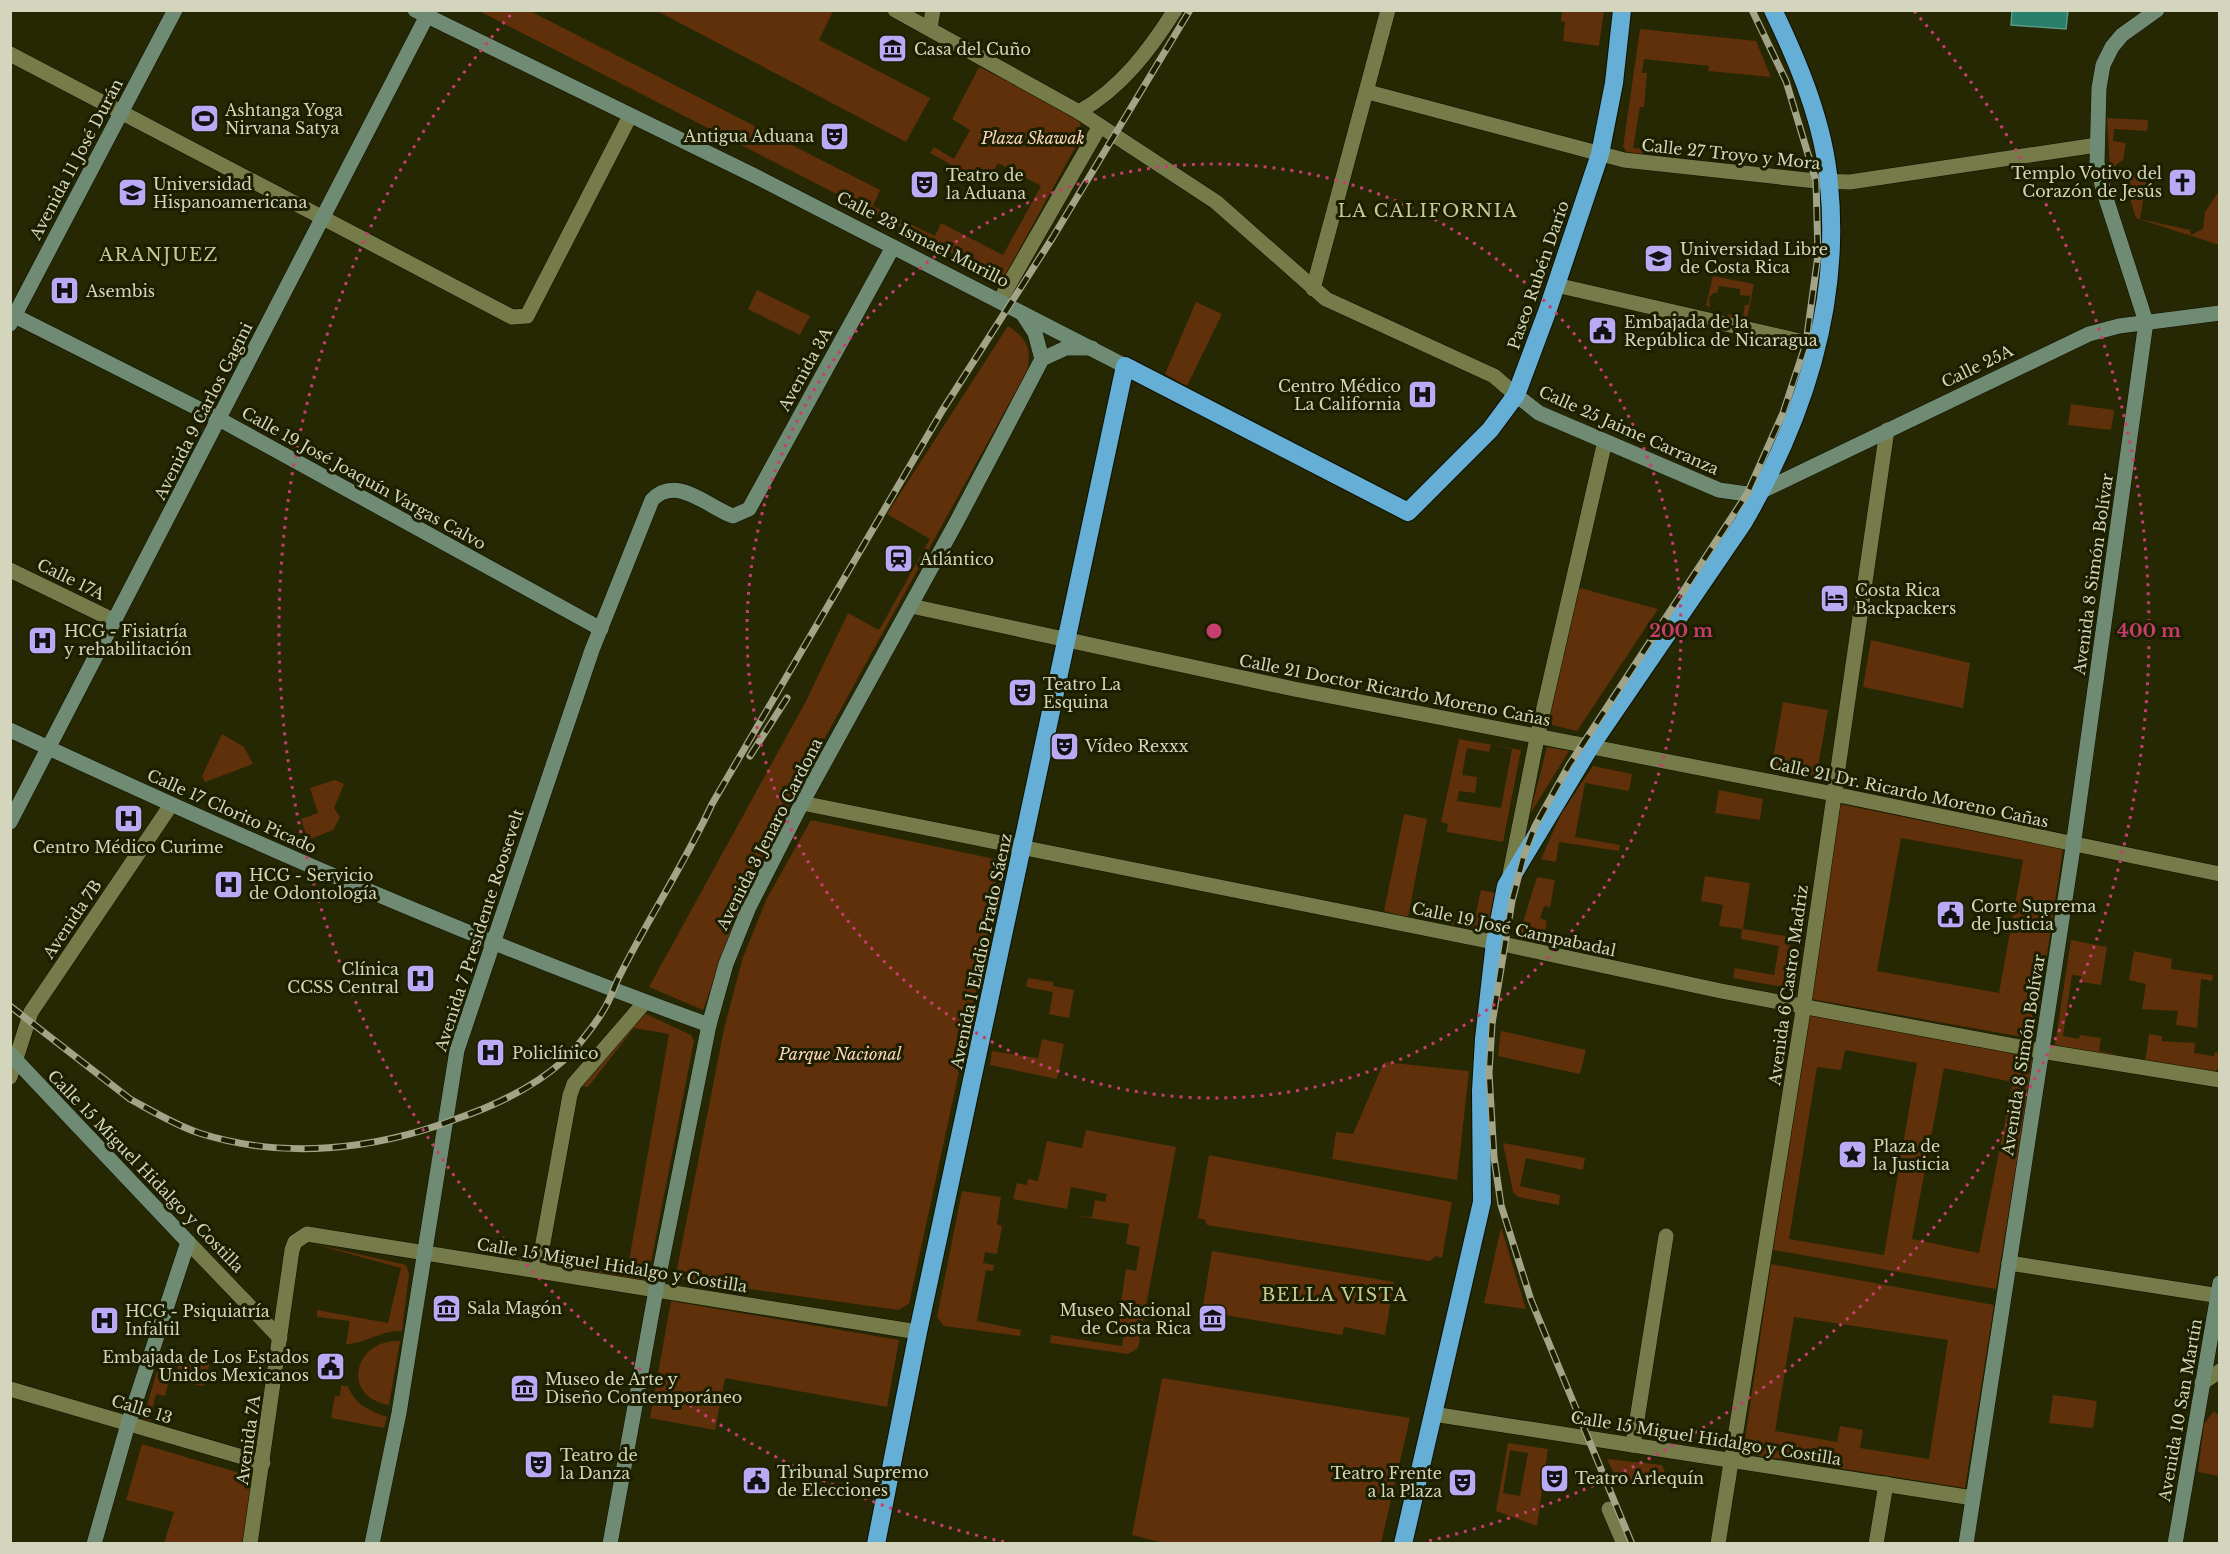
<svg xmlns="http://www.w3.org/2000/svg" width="2230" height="1554" font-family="'Libre Baskerville',serif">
<rect width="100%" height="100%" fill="#252802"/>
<g fill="#5f300a" fill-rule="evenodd">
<path d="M479,11H530L880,190L873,206L935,236L941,223L1003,255L1041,186L998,163L986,184L930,153L934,147L954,159L970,130L952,119L979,67L1066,110L1080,123L1082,135L1003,279Z"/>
<path d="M657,11H833L819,40L930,98L906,142Z"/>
<path d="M1562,11H1604L1599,46L1563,41L1565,22L1561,21Z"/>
<path d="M1640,29L1756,41L1771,77L1708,71L1709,66L1644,59L1642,73H1647L1644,107H1640L1633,148L1643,149L1642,154L1627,152L1623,147Z"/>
<path d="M2107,118L2148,120L2147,131L2114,129L2113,141L2126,143L2123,160L2113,167L2118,174L2128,168L2147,178L2140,219L2190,230L2191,235L2203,229L2205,212L2219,191L2217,187L2219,188V245L2136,218L2124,178L2111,182Z"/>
<path d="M1713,276L1754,284L1746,324L1727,319L1728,314L1743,317L1745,305H1749L1750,296L1740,295V289L1719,286L1717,293H1713L1709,298L1710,307L1706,306Z"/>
<path d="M757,290L810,316L800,335L748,309Z"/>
<path d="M1196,302L1222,314L1187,386L1165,374Z"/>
<path d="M1008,326C1027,338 1032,349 1027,371L805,774L743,899L703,1010L649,987L806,701L848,613L879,630L930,539L887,514Z"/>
<path d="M2071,404L2114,410L2111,430L2068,425Z"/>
<path d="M1576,587L1658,609L1577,731L1548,724Z"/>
<path d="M1871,640L1970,663L1963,708L1863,687Z"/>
<path d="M1783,702L1828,710L1816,778L1771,770Z"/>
<path d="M222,734L244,747L253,764L205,782L202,776Z"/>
<path d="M1459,739L1521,750L1503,842L1447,832L1448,824L1441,822ZM1491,745L1512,749L1501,808L1457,801L1459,791L1475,793L1477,777L1462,775L1467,748L1489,752Z"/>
<path d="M1547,747L1569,751L1530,814Z"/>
<path d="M1593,766L1632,774L1629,791L1585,783L1575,837L1620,845L1619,851L1559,842L1556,862L1541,859L1561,814Z"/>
<path d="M335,780L344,784L334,808L340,817L333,830L308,840L301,819L318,813L310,788Z"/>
<path d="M1719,790L1763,799L1760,820L1715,813Z"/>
<path d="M1839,804L2063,849L2034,1039L1811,999ZM1901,838L2023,860L1999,993L1877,971Z"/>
<path d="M1404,814L1427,819L1408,917L1384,911Z"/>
<path d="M811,820L999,860L1003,867L909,1304L898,1310L680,1279L676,1274L724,1029L743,957L767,898Z"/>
<path d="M1705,876L1750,883L1743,929L1791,937L1783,987L1733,978L1735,968L1774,975L1779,946L1741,939L1742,929L1719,926L1723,905L1701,901Z"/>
<path d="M1537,877L1555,880L1550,907L1544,906L1540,918L1547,921L1543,941L1519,935Z"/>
<path d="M1481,890L1495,893L1489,930L1431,921L1432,915L1474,922Z"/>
<path d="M2071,940L2107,947L2101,985L2081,982V976L2072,975L2063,1036L2079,1039L2080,1035L2101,1038L2099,1051L2115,1054V1056L2055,1045Z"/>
<path d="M2134,951L2172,959L2171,969L2213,975L2212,981L2201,979L2197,1028L2176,1025L2178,1011L2142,1009L2146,984L2129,980Z"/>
<path d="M1028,978L1053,982V986L1074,990L1069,1018L1049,1014L1053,992L1026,987Z"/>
<path d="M642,1012L691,1035L694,1041L647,1283L546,1265L549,1259L627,1272L669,1034L634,1028L588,1087L578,1085Z"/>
<path d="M1810,1014L2034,1057L1996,1289L1773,1250ZM1845,1050L1917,1063L1884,1255L1789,1239L1817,1067L1841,1070ZM1944,1068L2013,1082L1979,1253L1912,1239Z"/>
<path d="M1501,1031L1586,1050L1580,1074L1498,1056Z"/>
<path d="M2149,1034L2162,1036V1041L2195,1043L2194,1053L2214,1056L2215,1052L2219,1053V1068L2212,1073L2145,1062Z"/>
<path d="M1042,1039L1064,1044L1057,1079L990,1065L992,1051L1038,1058Z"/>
<path d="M1384,1062L1469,1071L1457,1180L1332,1159L1336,1132L1353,1134Z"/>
<path d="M1086,1130L1176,1147L1138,1348L1128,1354L1050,1343L1051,1335L1122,1346L1125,1329L1117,1327L1126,1269L1136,1271L1140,1247L1126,1244L1129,1224L1077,1216L1092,1217L1095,1200L1105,1202L1107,1194L1071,1187L1067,1209L1013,1199L1017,1183L1027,1185L1028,1179L1038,1181L1047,1141L1082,1148Z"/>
<path d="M1503,1143L1585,1158L1583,1170L1526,1158L1520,1186L1560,1195L1559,1205L1518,1197L1513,1192Z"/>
<path d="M1209,1155L1452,1202L1442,1258L1436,1256L1430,1261L1207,1225L1205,1220L1198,1218Z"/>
<path d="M962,1191L1001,1197L997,1224L1002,1226L997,1254L985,1252L983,1263L994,1265L993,1271L986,1270L977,1321L1021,1330L1020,1336L944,1326L937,1317Z"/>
<path d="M1501,1228L1504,1237L1526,1309L1484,1303Z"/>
<path d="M310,1243L406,1265L409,1274L402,1331C381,1330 365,1344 346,1344L350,1321L317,1317V1310L388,1323L401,1268Z"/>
<path d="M1212,1251L1394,1282L1385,1335L1344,1327L1342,1335L1202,1311Z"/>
<path d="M1771,1264L1994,1305L1965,1488L1743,1453ZM1794,1317L1948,1340L1929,1459L1860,1448L1863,1430L1840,1426L1837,1442L1775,1431Z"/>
<path d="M671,1301L899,1340L887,1407L725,1378L715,1430L650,1418Z"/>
<path d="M400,1341L389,1405C339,1396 355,1338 400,1341Z"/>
<path d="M181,1355L210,1362L204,1386L169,1380L165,1396L156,1394L149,1422L143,1420L158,1367L177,1372Z"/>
<path d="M1162,1378L1410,1418L1381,1543L1168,1544L1132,1535Z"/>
<path d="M341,1386H348C354,1404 370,1411 387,1417L384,1428L331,1418L335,1396H340Z"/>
<path d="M2053,1395L2097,1401L2093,1428L2049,1423Z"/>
<path d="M2214,1411L2219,1416V1476L2198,1472L2204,1424Z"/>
<path d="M1508,1443L1548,1449L1537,1526L1496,1511ZM1510,1450L1528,1453L1520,1496L1503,1493Z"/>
<path d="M142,1444L253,1477L244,1543H164L174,1512L126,1500Z"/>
<path d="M1607,1459L1662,1465L1665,1472L1621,1488Z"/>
</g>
<path fill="#287f6a" stroke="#5b9983" stroke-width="1.5" d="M2012,11H2068L2066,29L2011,25Z"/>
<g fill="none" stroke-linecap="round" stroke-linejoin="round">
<defs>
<g id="street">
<path d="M895,10L1079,112L1216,202L1326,299L1494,376L1516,395"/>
<path d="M930,28L933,10"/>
<path d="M10,54L512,317L527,316L630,116"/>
<path d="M1368,92L1624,160L1816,181L1850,182L2097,145"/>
<path d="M1079,112C1121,88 1149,51 1175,10"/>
<path d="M1556,285L1817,345"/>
<path d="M1313,289L1388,10"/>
<path d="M1000,300L1100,126"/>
<path d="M10,570L115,621"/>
<path d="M911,606L1294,689L1834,794L2220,874"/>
<path d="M802,803L1503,944L1721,991L2041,1051L2220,1080"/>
<path d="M1510,874L1537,738L1605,441"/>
<path d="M10,1077L31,1012L171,805"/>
<path d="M188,1242L280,1338"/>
<path d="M2009,1263L2220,1296"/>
<path d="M538,1270L570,1095L574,1084L645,1002"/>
<path d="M2202,1383L2220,1371"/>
<path d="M10,1389L263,1463"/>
<path d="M1433,1414L1973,1498"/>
<path d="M1633,1445L1666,1236"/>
<path d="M1609,1509L1624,1544"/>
<path d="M250,1544L292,1250L295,1242L307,1234L918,1332"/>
<path d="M1718,1544L1802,1017L1887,430"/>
<path d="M1876,1544L1886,1484"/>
</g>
<g id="secondary">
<path d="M415,10L755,176L1125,366"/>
<path d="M1022,313L1035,333L1042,359"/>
<path d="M15,316L219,419L601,629"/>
<path d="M10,324L175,10"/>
<path d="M1516,395L1539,413L1719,490L1747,494L1762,491L2089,334L2119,326L2220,313"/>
<path d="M10,730C239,837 471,939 709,1025"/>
<path d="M10,822L430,10"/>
<path d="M10,1054L188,1242L128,1424L94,1544"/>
<path d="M372,1544L399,1413L457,1050L592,650L652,500C676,474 708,507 733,516L749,509L893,247"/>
<path d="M610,1544L656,1290L709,1025L726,964L749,907L802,803L957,521L1042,359L1066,348H1092"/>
<path d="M1966,1544L2072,854L2146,322L2103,189L2097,163L2099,88L2103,65L2112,47L2122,35L2157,10"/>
<path d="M2175,1544L2220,1283"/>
</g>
<g id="highway">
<path d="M876,1544L918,1332L1125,366L1408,512L1490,430L1516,395L1547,312L1600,154L1614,83L1622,10"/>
<path d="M1403,1544L1482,1202L1481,1091L1484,1039L1495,942L1506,886L1590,747L1743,523C1803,420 1841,304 1829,184C1824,124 1799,64 1773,10"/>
</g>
</defs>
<use href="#street" stroke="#0f1000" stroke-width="16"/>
<use href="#secondary" stroke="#0f1000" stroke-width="16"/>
<use href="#highway" stroke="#0f1000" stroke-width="20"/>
<use href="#street" stroke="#757b49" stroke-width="15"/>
<use href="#secondary" stroke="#708b73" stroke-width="15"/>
<use href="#highway" stroke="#65afd6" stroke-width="18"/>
<defs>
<g id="rail">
<path d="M750,756L787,698"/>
<path d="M10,1006L130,1099C152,1111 175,1125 199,1133C284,1160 374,1150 456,1119C494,1106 533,1088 563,1061C576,1049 599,1020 607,1004C612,995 615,984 620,975C649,917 685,863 712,804L942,411L1053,237L1190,10"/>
<path d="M1632,1544L1531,1300L1501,1205L1494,1157L1489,1073L1492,1024L1512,901L1524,855L1535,826L1569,765L1747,494L1783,413L1806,343L1818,255L1816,181L1786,81L1752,10"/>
</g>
</defs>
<use href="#rail" stroke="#a1a487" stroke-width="7"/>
<use href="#rail" stroke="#1c1e00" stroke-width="4.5" stroke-dasharray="14" stroke-linecap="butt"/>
</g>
<g fill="none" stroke="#c53e6e" stroke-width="3" stroke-dasharray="3 6">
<circle cx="1214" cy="631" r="467"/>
<path d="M1004 1542A935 935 0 0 1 514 11M1914 11A935 935 0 0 1 1424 1542"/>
</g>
<defs>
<symbol id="museum-square" viewBox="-11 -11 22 22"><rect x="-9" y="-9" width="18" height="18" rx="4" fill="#baaaf6" stroke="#1c1e00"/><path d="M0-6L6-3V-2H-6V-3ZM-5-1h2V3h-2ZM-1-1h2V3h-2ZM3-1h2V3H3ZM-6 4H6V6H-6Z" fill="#111"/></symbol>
<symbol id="stadium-square" viewBox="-11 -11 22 22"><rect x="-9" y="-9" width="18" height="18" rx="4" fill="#baaaf6" stroke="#1c1e00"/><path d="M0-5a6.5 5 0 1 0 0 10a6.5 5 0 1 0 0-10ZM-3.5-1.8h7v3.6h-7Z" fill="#111"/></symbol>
<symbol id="theatre-square" viewBox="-11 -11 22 22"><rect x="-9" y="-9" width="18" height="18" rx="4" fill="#baaaf6" stroke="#1c1e00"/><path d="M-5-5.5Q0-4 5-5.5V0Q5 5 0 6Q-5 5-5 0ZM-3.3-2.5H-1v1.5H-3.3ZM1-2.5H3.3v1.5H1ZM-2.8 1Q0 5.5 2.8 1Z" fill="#111"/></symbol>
<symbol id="church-square" viewBox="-11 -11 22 22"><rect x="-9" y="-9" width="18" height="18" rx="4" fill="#baaaf6" stroke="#1c1e00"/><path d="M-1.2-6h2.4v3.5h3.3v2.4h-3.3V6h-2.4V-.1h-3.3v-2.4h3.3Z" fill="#111"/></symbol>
<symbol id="university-square" viewBox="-11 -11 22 22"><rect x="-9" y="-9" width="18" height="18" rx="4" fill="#baaaf6" stroke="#1c1e00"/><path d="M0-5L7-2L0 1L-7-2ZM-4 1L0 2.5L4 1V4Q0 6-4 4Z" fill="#111"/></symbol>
<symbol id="hospital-square" viewBox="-11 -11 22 22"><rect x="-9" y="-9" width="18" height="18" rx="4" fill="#baaaf6" stroke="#1c1e00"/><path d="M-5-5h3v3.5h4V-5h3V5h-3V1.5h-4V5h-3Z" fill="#111"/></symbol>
<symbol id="civic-square" viewBox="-11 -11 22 22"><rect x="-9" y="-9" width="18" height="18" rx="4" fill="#baaaf6" stroke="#1c1e00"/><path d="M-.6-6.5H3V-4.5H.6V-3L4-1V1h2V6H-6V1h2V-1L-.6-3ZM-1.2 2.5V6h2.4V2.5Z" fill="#111"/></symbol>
<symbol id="station-square" viewBox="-11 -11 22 22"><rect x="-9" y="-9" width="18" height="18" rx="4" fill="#baaaf6" stroke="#1c1e00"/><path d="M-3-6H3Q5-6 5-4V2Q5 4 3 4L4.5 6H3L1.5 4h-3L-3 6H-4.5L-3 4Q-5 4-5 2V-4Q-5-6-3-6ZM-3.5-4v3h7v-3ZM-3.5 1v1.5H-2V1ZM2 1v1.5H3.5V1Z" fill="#111"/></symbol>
<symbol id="hotel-square" viewBox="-11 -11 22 22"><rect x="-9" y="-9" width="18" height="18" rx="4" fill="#baaaf6" stroke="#1c1e00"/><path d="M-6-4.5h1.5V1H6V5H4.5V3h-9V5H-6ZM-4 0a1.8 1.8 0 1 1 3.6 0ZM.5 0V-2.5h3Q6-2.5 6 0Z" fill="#111"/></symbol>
<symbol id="sight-square" viewBox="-11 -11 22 22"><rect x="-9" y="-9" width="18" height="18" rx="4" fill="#baaaf6" stroke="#1c1e00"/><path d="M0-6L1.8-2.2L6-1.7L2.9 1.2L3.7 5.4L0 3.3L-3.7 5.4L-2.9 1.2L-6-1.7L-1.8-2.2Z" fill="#111"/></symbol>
</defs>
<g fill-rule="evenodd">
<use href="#museum-square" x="876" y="32" width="33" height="33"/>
<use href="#stadium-square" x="188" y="102" width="33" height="33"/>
<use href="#theatre-square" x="818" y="120" width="33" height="33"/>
<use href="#church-square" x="2166" y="166" width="33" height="33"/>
<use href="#theatre-square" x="908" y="168" width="33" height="33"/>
<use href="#university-square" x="116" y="176" width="33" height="33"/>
<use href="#university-square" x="1642" y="242" width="33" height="33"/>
<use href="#hospital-square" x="48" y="274" width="33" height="33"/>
<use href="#civic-square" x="1586" y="314" width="33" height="33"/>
<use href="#hospital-square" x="1406" y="378" width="33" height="33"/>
<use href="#station-square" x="882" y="542" width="33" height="33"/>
<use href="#hotel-square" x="1818" y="582" width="33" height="33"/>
<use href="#hospital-square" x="26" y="624" width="33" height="33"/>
<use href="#theatre-square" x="1006" y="676" width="33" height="33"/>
<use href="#theatre-square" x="1048" y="730" width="33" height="33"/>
<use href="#hospital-square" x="112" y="802" width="33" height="33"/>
<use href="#hospital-square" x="212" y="868" width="33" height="33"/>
<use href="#civic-square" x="1934" y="898" width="33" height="33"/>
<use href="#hospital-square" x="404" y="962" width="33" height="33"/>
<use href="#hospital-square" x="474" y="1036" width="33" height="33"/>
<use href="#sight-square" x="1836" y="1138" width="33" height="33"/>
<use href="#museum-square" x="430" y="1292" width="33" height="33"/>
<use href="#museum-square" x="1196" y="1302" width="33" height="33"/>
<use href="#hospital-square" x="88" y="1304" width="33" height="33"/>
<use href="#civic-square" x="314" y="1350" width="33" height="33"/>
<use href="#museum-square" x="508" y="1372" width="33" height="33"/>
<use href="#theatre-square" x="522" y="1448" width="33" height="33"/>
<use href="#theatre-square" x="1538" y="1462" width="33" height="33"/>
<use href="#civic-square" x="740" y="1464" width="33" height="33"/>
<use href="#theatre-square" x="1446" y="1466" width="33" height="33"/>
</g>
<g text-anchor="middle" stroke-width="6" stroke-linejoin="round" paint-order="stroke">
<g font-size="16" fill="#d3d6bc" stroke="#1c1e00" text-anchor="start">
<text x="914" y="55">Casa del Cuño</text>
<text x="225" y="116">Ashtanga Yoga<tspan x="225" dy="18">Nirvana Satya</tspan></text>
<text x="814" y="142" text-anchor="end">Antigua Aduana</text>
<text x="2162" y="179" text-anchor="end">Templo Votivo del<tspan x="2162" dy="18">Corazón de Jesús</tspan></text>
<text x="946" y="181">Teatro de<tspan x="946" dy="18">la Aduana</tspan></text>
<text x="153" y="190">Universidad<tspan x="153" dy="18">Hispanoamericana</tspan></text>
<text x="1680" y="255">Universidad Libre<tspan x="1680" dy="18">de Costa Rica</tspan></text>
<text x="86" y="297">Asembis</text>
<text x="1624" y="328">Embajada de la<tspan x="1624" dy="18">República de Nicaragua</tspan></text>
<text x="1401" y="392" text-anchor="end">Centro Médico<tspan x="1401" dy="18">La California</tspan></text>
<text x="920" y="565">Atlántico</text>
<text x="1855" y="596">Costa Rica<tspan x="1855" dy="18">Backpackers</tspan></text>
<text x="64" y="637">HCG - Fisiatría<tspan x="64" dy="18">y rehabilitación</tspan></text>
<text x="1043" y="690">Teatro La<tspan x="1043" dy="18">Esquina</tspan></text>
<text x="1085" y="752">Vídeo Rexxx</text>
<text x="128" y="853" text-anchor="middle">Centro Médico Curime</text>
<text x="249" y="881">HCG - Servicio<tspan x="249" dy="18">de Odontología</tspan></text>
<text x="1971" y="912">Corte Suprema<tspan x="1971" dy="18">de Justicia</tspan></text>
<text x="399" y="975" text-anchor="end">Clínica<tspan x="399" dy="18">CCSS Central</tspan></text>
<text x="512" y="1059">Policlínico</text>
<text x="1873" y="1152">Plaza de<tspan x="1873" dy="18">la Justicia</tspan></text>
<text x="467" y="1314">Sala Magón</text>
<text x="1191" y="1316" text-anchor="end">Museo Nacional<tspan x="1191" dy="18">de Costa Rica</tspan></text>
<text x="125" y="1317">HCG - Psiquiatría<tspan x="125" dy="18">Infaltil</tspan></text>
<text x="309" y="1363" text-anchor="end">Embajada de Los Estados<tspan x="309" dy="18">Unidos Mexicanos</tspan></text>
<text x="545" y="1385">Museo de Arte y<tspan x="545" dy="18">Diseño Contemporáneo</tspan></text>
<text x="560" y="1461">Teatro de<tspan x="560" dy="18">la Danza</tspan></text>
<text x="777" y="1478">Tribunal Supremo<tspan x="777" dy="18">de Elecciones</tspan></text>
<text x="1442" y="1479" text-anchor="end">Teatro Frente<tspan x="1442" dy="18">a la Plaza</tspan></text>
<text x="1575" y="1484">Teatro Arlequín</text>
</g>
<g font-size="16" font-style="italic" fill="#fed6bd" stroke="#1c1e00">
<text x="1033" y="144">Plaza Skawak</text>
<text x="840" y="1060">Parque Nacional</text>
</g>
<g font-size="16" fill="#d3d6bc" stroke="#1c1e00">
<text transform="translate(1731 154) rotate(6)" y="6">Calle 27 Troyo y Mora</text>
<text transform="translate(76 159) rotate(-62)" y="6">Avenida 11 José Durán</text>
<text transform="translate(923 239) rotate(27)" y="6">Calle 23 Ismael Murillo</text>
<text transform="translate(1538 275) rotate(-71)" y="6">Paseo Rubén Darío</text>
<text transform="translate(1977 366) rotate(-26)" y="6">Calle 25A</text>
<text transform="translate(805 369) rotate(-61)" y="6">Avenida 3A</text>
<text transform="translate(203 411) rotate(-63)" y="6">Avenida 9 Carlos Gagini</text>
<text transform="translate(1629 430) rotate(24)" y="6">Calle 25 Jaime Carranza</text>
<text transform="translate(364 478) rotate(29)" y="6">Calle 19 José Joaquín Vargas Calvo</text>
<text transform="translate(2093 574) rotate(-82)" y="6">Avenida 8 Simón Bolívar</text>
<text transform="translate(71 579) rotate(26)" y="6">Calle 17A</text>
<text transform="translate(1395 690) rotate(11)" y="6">Calle 21 Doctor Ricardo Moreno Cañas</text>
<text transform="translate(1909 792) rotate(12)" y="6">Calle 21 Dr. Ricardo Moreno Cañas</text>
<text transform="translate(232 811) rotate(24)" y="6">Calle 17 Clorito Picado</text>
<text transform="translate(769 834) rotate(-63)" y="6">Avenida 3 Jenaro Cardona</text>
<text transform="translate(72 919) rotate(-56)" y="6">Avenida 7B</text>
<text transform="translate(1514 929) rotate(12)" y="6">Calle 19 José Campabadal</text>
<text transform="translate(479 930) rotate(-72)" y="6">Avenida 7 Presidente Roosevelt</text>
<text transform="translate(981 951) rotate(-78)" y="6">Avenida 1 Eladio Prado Sáenz</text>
<text transform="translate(1788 985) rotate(-82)" y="6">Avenida 6 Castro Madriz</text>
<text transform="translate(2023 1055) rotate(-81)" y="6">Avenida 8 Simón Bolívar</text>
<text transform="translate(146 1171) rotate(46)" y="6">Calle 15 Miguel Hidalgo y Costilla</text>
<text transform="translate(612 1265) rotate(9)" y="6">Calle 15 Miguel Hidalgo y Costilla</text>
<text transform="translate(142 1409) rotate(17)" y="6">Calle 13</text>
<text transform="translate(2180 1410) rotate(-80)" y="6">Avenida 10 San Martín</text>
<text transform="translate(1706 1438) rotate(9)" y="6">Calle 15 Miguel Hidalgo y Costilla</text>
<text transform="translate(248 1440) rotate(-82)" y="6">Avenida 7A</text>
</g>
<g font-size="18" letter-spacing="1.5" fill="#c4cb96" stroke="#1c1e00">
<text x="1428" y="217">LA CALIFORNIA</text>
<text x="159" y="261">ARANJUEZ</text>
<text x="1335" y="1301">BELLA VISTA</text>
</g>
</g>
<circle cx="1214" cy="631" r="9" fill="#c53e6e" stroke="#1c1e00" stroke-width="3"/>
<g font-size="18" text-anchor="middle" font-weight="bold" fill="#c53e6e" stroke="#1c1e00" stroke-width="6" stroke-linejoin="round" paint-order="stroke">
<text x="1681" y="637">200 m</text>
<text x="2149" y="637">400 m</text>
</g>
<rect width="2230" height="1554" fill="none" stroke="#d3d6bc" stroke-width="24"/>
</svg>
